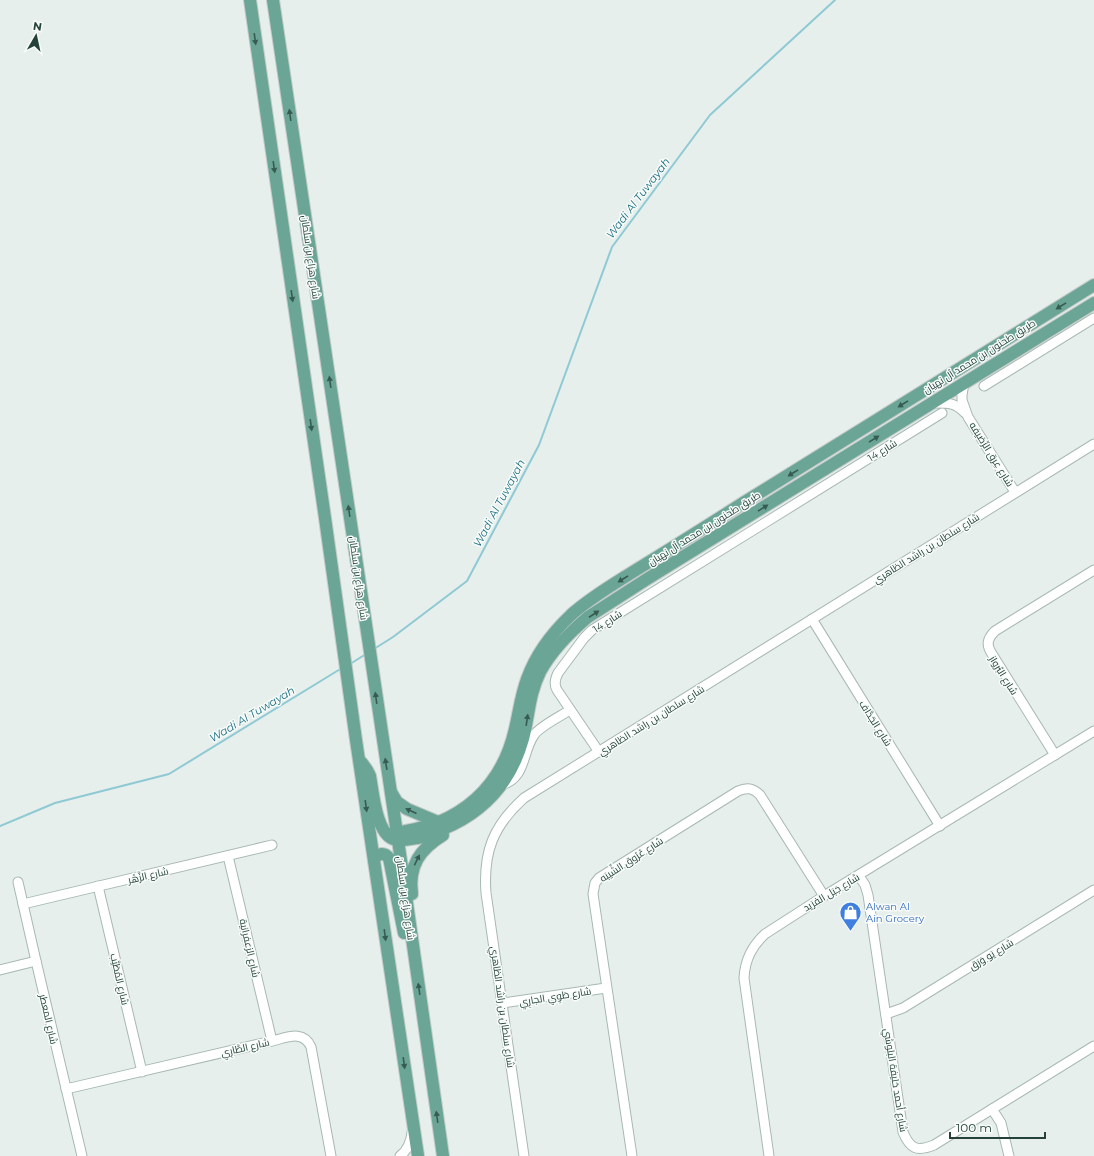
<svg xmlns="http://www.w3.org/2000/svg" width="1094" height="1156" font-family="Montserrat,Cairo,sans-serif">
<rect width="100%" height="100%" fill="#e6efeb"/>
<g fill="none" stroke-linecap="round" stroke-linejoin="round">
<g stroke="#8ec9d4" stroke-width="2">
<path d="M374,649L393,637L467,581L539,445L612,247L710,115L835,0"/>
<path d="M350,664L366,654"/>
<path d="M0,826L55,803L169,774L342,668"/>
</g>
<defs>
<g id="minor">
<path d="M964,383L962,395V400L968,417L1015,492"/>
<path d="M984,386L1094,318"/>
<path d="M932,403C947,403 955,402 965,413"/>
<path d="M812,619L940,826"/>
<path d="M599,752L557,690C554,685 555,679 558,673L584,638L592,630L942,413"/>
<path d="M1055,755L992,654C986,645 987,639 995,631L1094,570"/>
<path d="M501,785C526,779 522,752 534,735C540,726 561,716 570,710"/>
<path d="M228,856L272,1041"/>
<path d="M859,876L865,885L868,895L903,1132C910,1149 917,1152 934,1145L1094,1046"/>
<path d="M18,882L36,961L82,1156"/>
<path d="M98,886L142,1072"/>
<path d="M23,904L272,845"/>
<path d="M0,970L36,961"/>
<path d="M503,1003L606,988"/>
<path d="M886,1014L903,1008L1094,890"/>
<path d="M66,1089L272,1041C286,1038 303,1029 311,1047L331,1156"/>
<path d="M992,1109L1001,1123L1009,1156"/>
<path d="M400,1156C408,1150 411,1142 412,1132"/>
<path d="M524,1156L486,893C483,852 493,826 524,798L1094,444"/>
<path d="M632,1156L593,894L595,883L599,878L738,791C747,787 753,788 760,795L824,896"/>
<path d="M769,1156L744,978C745,959 752,946 765,934L824,896L1094,731"/>
</g>
<g id="major">
<path d="M250,0L325,518L356,740L418,1156"/>
<path d="M273,0L398,840L443,1156"/>
<path d="M362,763L367,770L370,776C373,792 376,832 393,839C401,842 410,839 418,838C427,837 435,833 443,829C484,812 511,782 523,739C529,716 529,694 540,672C552,650 569,633 588,617L647,579L1094,303"/>
<path d="M391,792L397,802L407,809L438,822"/>
<path d="M390,834C406,831 424,828 439,822C481,804 505,773 515,729C519,712 521,695 527,679C536,654 552,633 571,615C591,597 614,584 636,570C672,548 707,526 743,503C860,431 977,358 1094,285"/>
<path d="M374,860C377,853 384,852 389,858L404,933"/>
<path d="M412,894C408,866 420,849 443,835"/>
</g>
</defs>
<use href="#minor" stroke="#a8b8b2" stroke-width="11"/>
<use href="#major" stroke="#c2cac8" stroke-width="14"/>
<use href="#minor" stroke="#fff" stroke-width="9"/>
<use href="#major" stroke="#6aa596" stroke-width="12"/>
</g>
<defs><path id="oneway-solid" d="M-6-.8H1V-3.2L6.5 0L1 3.2V.8H-6Z"/></defs>
<g fill="#365b51">
<use href="#oneway-solid" transform="translate(255 39) rotate(82)"/>
<use href="#oneway-solid" transform="translate(290 115) rotate(-98)"/>
<use href="#oneway-solid" transform="translate(274 167) rotate(82)"/>
<use href="#oneway-solid" transform="translate(292 296) rotate(82)"/>
<use href="#oneway-solid" transform="translate(1061 306) rotate(148)"/>
<use href="#oneway-solid" transform="translate(330 382) rotate(-98)"/>
<use href="#oneway-solid" transform="translate(903 404) rotate(148)"/>
<use href="#oneway-solid" transform="translate(311 425) rotate(82)"/>
<use href="#oneway-solid" transform="translate(874 439) rotate(-32)"/>
<use href="#oneway-solid" transform="translate(793 473) rotate(148)"/>
<use href="#oneway-solid" transform="translate(763 508) rotate(-32)"/>
<use href="#oneway-solid" transform="translate(349 511) rotate(-98)"/>
<use href="#oneway-solid" transform="translate(623 579) rotate(148)"/>
<use href="#oneway-solid" transform="translate(594 614) rotate(-33)"/>
<use href="#oneway-solid" transform="translate(376 698) rotate(-98)"/>
<use href="#oneway-solid" transform="translate(527 720) rotate(-82)"/>
<use href="#oneway-solid" transform="translate(386 764) rotate(-99)"/>
<use href="#oneway-solid" transform="translate(366 806) rotate(82)"/>
<use href="#oneway-solid" transform="translate(411 811) rotate(-156)"/>
<use href="#oneway-solid" transform="translate(417 860) rotate(-64)"/>
<use href="#oneway-solid" transform="translate(385 935) rotate(82)"/>
<use href="#oneway-solid" transform="translate(419 989) rotate(-98)"/>
<use href="#oneway-solid" transform="translate(404 1063) rotate(82)"/>
<use href="#oneway-solid" transform="translate(437 1117) rotate(-98)"/>
</g>
<defs>
<symbol id="shop-pin" viewBox="-11 -11 22 30"><path d="M0 17L-7.5 6A9.5 9.5 0 1 1 7.5 6Z" fill="#3f7fe0" stroke="#f7fbf9"/><path d="M-5-2.5h2.3a2.7 3.5 0 0 1 5.4 0H5L5.5 6h-11ZM-1.5-2.5h3a1.5 2.3 0 0 0-3 0Z" fill="#fff"/></symbol>
</defs>
<g fill-rule="evenodd">
<use href="#shop-pin" x="838" y="900" width="25" height="34"/>
</g>
<g text-anchor="middle" stroke-width="3" stroke-linejoin="round" paint-order="stroke">
<g font-size="10" fill="#24423a" stroke="#f7fbf9">
<text transform="translate(311 257) rotate(82)" y="4">شارع هزاع بن سلطان</text>
<text transform="translate(979 356) rotate(-32)" y="4">طريق طحنون بن محمد آل نهيان</text>
<text transform="translate(882 450) rotate(-32)" y="4">شارع 14</text>
<text transform="translate(992 454) rotate(58)" y="4">شارع عِرق الرِّصَيفه</text>
<text transform="translate(704 528) rotate(-32)" y="4">طريق طحنون بن محمد آل نهيان</text>
<text transform="translate(926 548) rotate(-32)" y="4">شارع سلطان بن راشد الظاهري</text>
<text transform="translate(359 578) rotate(82)" y="4">شارع هزاع بن سلطان</text>
<text transform="translate(607 621) rotate(-33)" y="4">شارع 14</text>
<text transform="translate(1004 675) rotate(58)" y="4">شارع البُرواز</text>
<text transform="translate(651 720) rotate(-32)" y="4">شارع سلطان بن راشد الظاهري</text>
<text transform="translate(876 723) rotate(58)" y="4">شارع الجَدَّاف</text>
<text transform="translate(631 859) rotate(-33)" y="4">شارع عُرُوق الشِّيبَه</text>
<text transform="translate(148 875) rotate(-13)" y="4">شارع الزَّهْر</text>
<text transform="translate(831 892) rotate(-31)" y="4">شارع جَبَل الفرَيد</text>
<text transform="translate(406 898) rotate(82)" y="4">شارع هزاع بن سلطان</text>
<text transform="translate(250 948) rotate(77)" y="4">شارع الزعفرانية</text>
<text transform="translate(991 954) rotate(-31)" y="4">شارع يَو وَرَق</text>
<text transform="translate(120 979) rotate(77)" y="4">شارع المُطَيَّب</text>
<text transform="translate(555 996) rotate(-9)" y="4">شارع طَوِي الجارِي</text>
<text transform="translate(503 1007) rotate(82)" y="4">شارع سلطان بن راشد الظاهري</text>
<text transform="translate(49 1019) rotate(77)" y="4">شارع المعطر</text>
<text transform="translate(245 1047) rotate(-13)" y="4">شارع الطَّارِي</text>
<text transform="translate(896 1080) rotate(81)" y="4">شارع أحمد خليفة البلوشي</text>
</g>
<g font-size="10" fill="#366cbe" stroke="#f7fbf9" text-anchor="start">
<text x="866" y="910">Alwan Al<tspan x="866" dy="12">Ain Grocery</tspan></text>
</g>
<g font-size="11" font-style="italic" fill="#1c6f80" stroke="#f7fbf9">
<text transform="translate(638 198) rotate(-53)" y="4">Wadi Al Tuwayah</text>
<text transform="translate(499 503) rotate(-62)" y="4">Wadi Al Tuwayah</text>
<text transform="translate(252 714) rotate(-31)" y="4">Wadi Al Tuwayah</text>
</g>
</g>
<g transform="translate(36 36) rotate(9)" stroke="#f7fbf9" stroke-width="3" paint-order="stroke">
<path d="M0-3L7 15L0 10L-7 15Z" fill="#24423a"/>
<text y="-6" font-size="11" font-weight="bold" text-anchor="middle" fill="#24423a">N</text>
</g>
<path d="M950 1132v6h95v-6" fill="none" stroke="#24423a" stroke-width="2"/>
<text x="956" y="1132" font-size="12" fill="#24423a" stroke="#f7fbf9" stroke-width="3" paint-order="stroke">100 m</text>
</svg>
